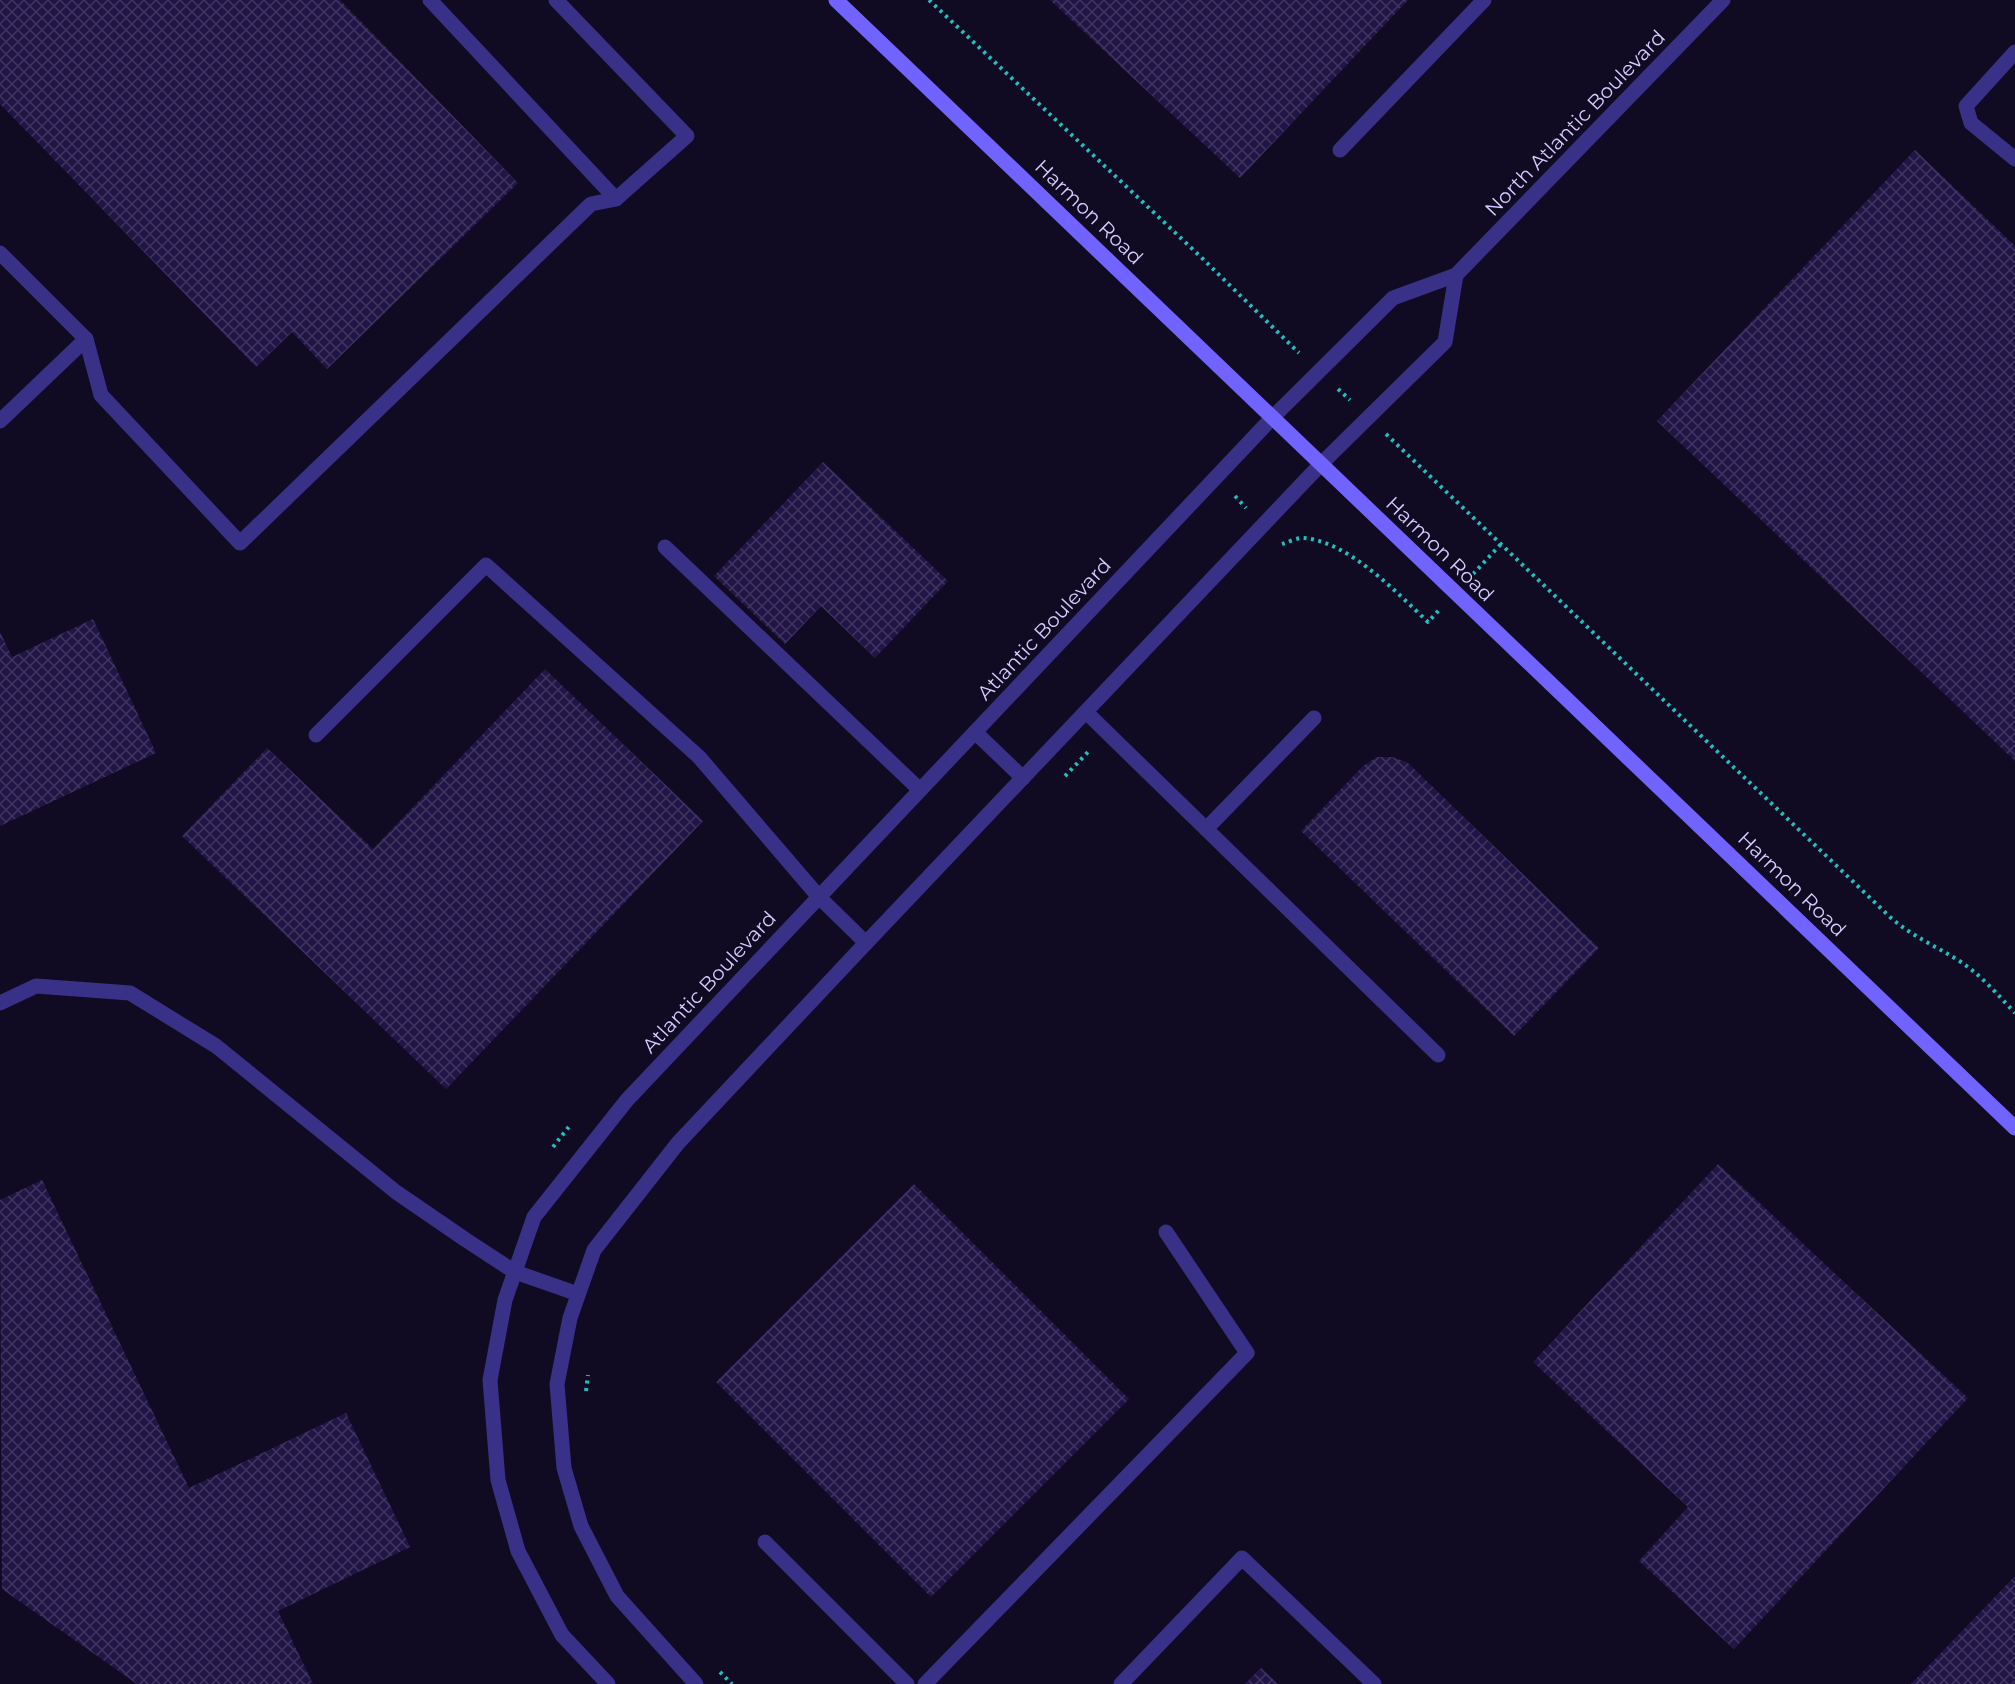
<svg xmlns="http://www.w3.org/2000/svg" width="2015" height="1684" font-family="Montserrat,sans-serif">
<defs>
<pattern id="building-cross-hatch" width="8" height="8" patternUnits="userSpaceOnUse" patternTransform="scale(1.5)"><rect width="8" height="8" fill="#211545"/><path d="M0 0l8 8M0 8l8-8" fill="none" stroke="#403661"/></pattern>
</defs>
<rect width="100%" height="100%" fill="#100b22"/>
<g fill="url(#building-cross-hatch)">
<path d="M0,0H340L518,183L327,369L292,332L256,367L0,104Z"/>
<path d="M1050,0H1408L1240,178Z"/>
<path d="M1915,150L2015,246V761L1657,421Z"/>
<path d="M823,462L948,581L875,658L821,606L785,644L714,576Z"/>
<path d="M93,619L156,753L0,826V632L12,657Z"/>
<path d="M545,669L703,821L446,1089L182,836L267,748L373,849Z"/>
<path d="M1377,757H1392L1407,762L1599,948L1514,1036L1301,831L1363,766Z"/>
<path d="M1718,1164L1968,1398L1734,1649L1639,1561L1688,1507L1533,1362Z"/>
<path d="M42,1180L189,1488L346,1413L410,1547L278,1611L313,1684H137L2,1589L0,1200Z"/>
<path d="M914,1184L1129,1399L931,1597L716,1382Z"/>
<path d="M2015,1576V1684H1911Z"/>
<path d="M1261,1668L1278,1684H1245Z"/>
</g>
<g fill="none" stroke-linecap="round" stroke-linejoin="round">
<g stroke="#21bfbe" stroke-width="4" stroke-dasharray="3 4.5" stroke-linecap="butt">
<path d="M929,0L1203,259L1299,353"/>
<path d="M1338,389L1350,400"/>
<path d="M1386,434L1890,917C1913,937 1936,946 1961,962C1982,976 1998,995 2015,1013"/>
<path d="M1235,496L1246,508"/>
<path d="M1282,544C1289,542 1298,537 1305,538C1350,543 1396,592 1428,622L1439,610"/>
<path d="M1473,574L1501,544"/>
<path d="M1065,776L1089,751"/>
<path d="M553,1147L571,1124"/>
<path d="M586,1391L588,1375"/>
<path d="M720,1672L732,1684"/>
</g>
<g stroke="#393187" stroke-width="15">
<path d="M430,0L616,199L687,136L556,0"/>
<path d="M2015,52L1966,106L1971,123L2015,159"/>
<path d="M1340,150L1484,0"/>
<path d="M0,253L86,339L101,395L240,543L591,204L616,199"/>
<path d="M0,421L86,339"/>
<path d="M665,547L920,790"/>
<path d="M1086,712L1438,1055"/>
<path d="M975,732L1023,778"/>
<path d="M316,735L486,565L699,757L819,897L866,943"/>
<path d="M1206,829L1314,718"/>
<path d="M0,1003L36,986L130,993L216,1046L396,1192L466,1240L515,1272L578,1294"/>
<path d="M765,1542L907,1684"/>
<path d="M925,1684L1247,1353L1166,1232"/>
<path d="M1121,1684L1242,1558L1374,1684"/>
</g>
<g stroke="#393187" stroke-width="15">
<path d="M608,1684L562,1635L518,1551L498,1480L490,1380L505,1300L534,1217L627,1100L1273,417L1393,298L1456,275L1723,0"/>
<path d="M696,1684L617,1596L581,1526L564,1468L557,1384L570,1318L594,1250L678,1143L866,943L1321,464L1445,342L1456,275"/>
</g>
<path stroke="#7063ff" stroke-width="15" d="M836,0L2015,1128"/>
</g>
<g text-anchor="middle" stroke-width="5" stroke-linejoin="round" paint-order="stroke">
<g font-size="20" fill="#d5ccff" stroke="#100b22">
<text transform="translate(1575 123) rotate(-46)" y="7">North Atlantic Boulevard</text>
<text transform="translate(1089 212) rotate(44)" y="7">Harmon Road</text>
<text transform="translate(1440 549) rotate(44)" y="7">Harmon Road</text>
<text transform="translate(1044 629) rotate(-47)" y="7">Atlantic Boulevard</text>
<text transform="translate(1792 884) rotate(44)" y="7">Harmon Road</text>
<text transform="translate(709 982) rotate(-47)" y="7">Atlantic Boulevard</text>
</g>
</g>
</svg>
